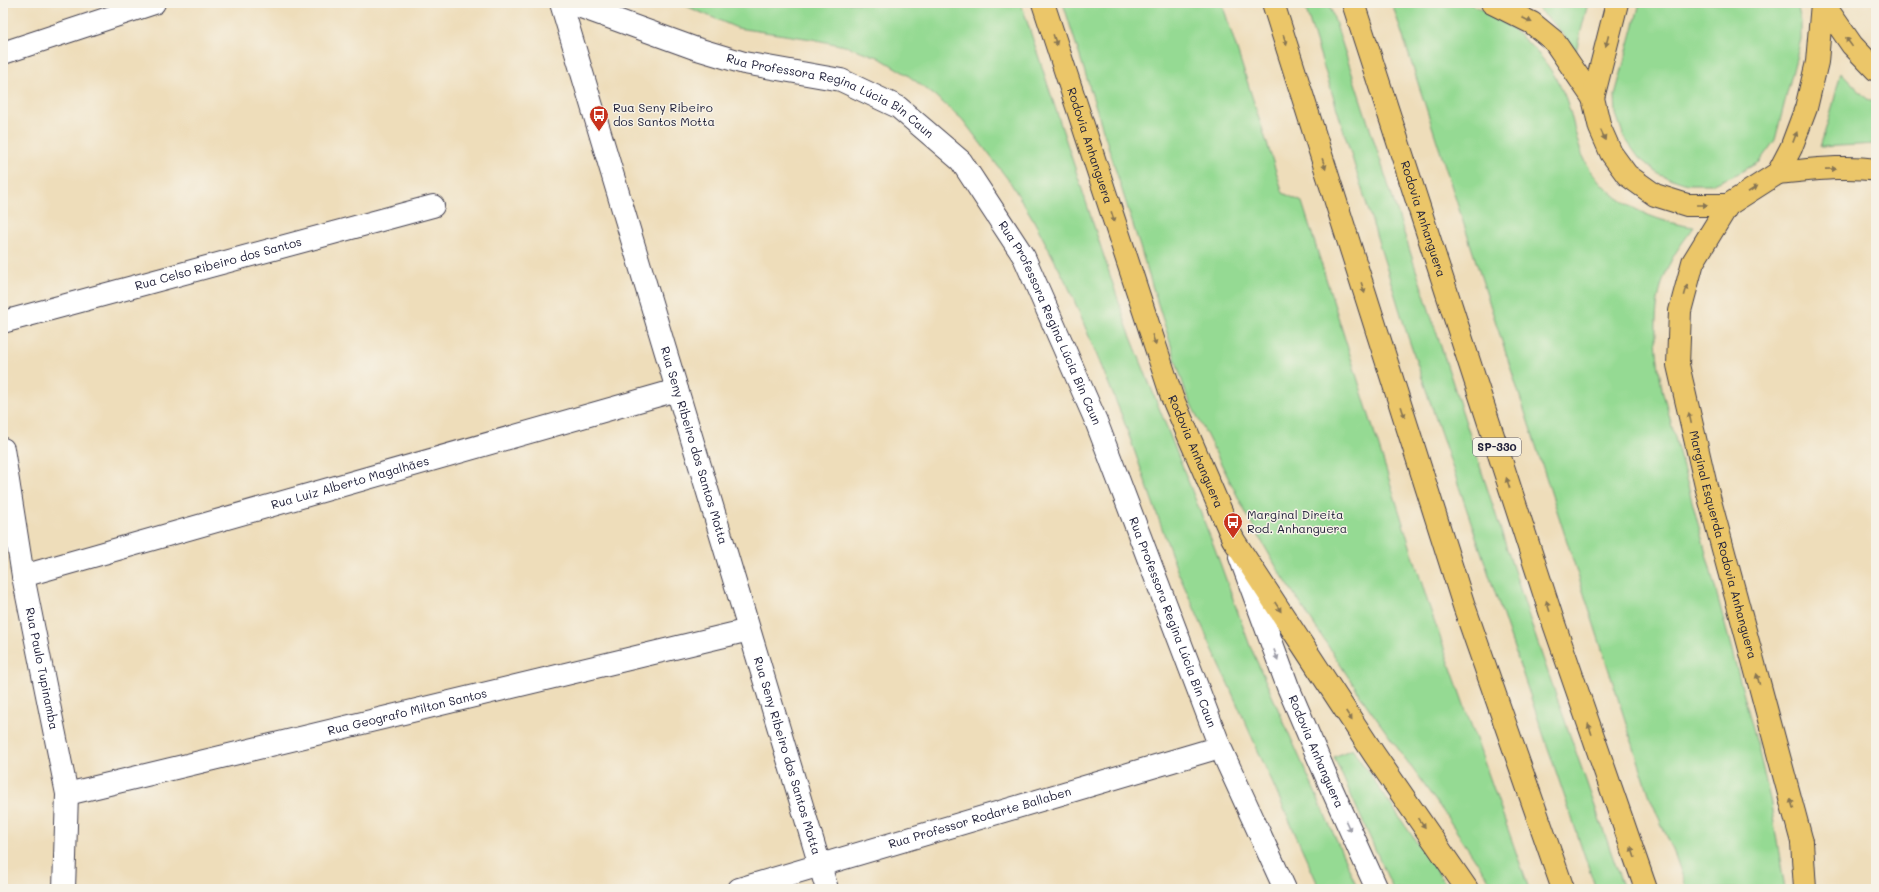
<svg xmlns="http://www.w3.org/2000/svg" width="1879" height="892" font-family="Mali,sans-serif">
<rect width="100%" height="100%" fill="#f7f3e8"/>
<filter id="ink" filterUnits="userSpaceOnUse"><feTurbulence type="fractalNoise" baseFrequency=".025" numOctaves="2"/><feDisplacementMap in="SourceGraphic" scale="8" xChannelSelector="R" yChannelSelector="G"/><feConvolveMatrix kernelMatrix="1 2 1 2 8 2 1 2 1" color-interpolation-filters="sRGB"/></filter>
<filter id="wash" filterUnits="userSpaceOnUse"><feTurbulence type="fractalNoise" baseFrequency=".012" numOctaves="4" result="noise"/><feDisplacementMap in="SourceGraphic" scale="16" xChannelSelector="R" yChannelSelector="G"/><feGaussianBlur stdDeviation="0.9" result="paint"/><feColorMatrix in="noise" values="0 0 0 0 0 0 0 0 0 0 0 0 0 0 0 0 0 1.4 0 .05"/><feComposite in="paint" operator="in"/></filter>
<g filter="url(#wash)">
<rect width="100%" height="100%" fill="#eeddba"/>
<g fill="#95da93" stroke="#5c7e67">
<path d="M679,3H1021L1127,327L1215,549L1250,646L1358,889H1320L1177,570L1122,416L1069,288L1033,219L1010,182L962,119L934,95L906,74L878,57L849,47L812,39L737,28Z"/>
<path d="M1063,3H1222L1283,193L1302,202L1427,600L1529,889H1495L1445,814L1366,704L1277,568L1248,517L1187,396Z"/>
<path d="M1304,3H1329L1537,641L1624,889H1596L1408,337Z"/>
<path d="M1392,3C1411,3 1430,3 1449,3C1455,3 1464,1 1470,4C1476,6 1481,9 1486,12C1520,31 1548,58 1564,94C1571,110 1574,129 1579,146C1595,195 1646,221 1694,227C1686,238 1676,250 1670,263C1650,305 1655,344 1662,389L1758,748L1770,799L1785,889H1687L1675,855L1651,800Z"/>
<path d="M1532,3H1588L1576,51L1556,26Z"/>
<path d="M1640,3H1797L1801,22V39L1775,140L1759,162L1739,173L1714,184H1687L1660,175L1639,158L1624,137L1616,114L1615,95Z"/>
<path d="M1841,72L1866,98L1876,104V144L1820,147L1831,112Z"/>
<path d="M1352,749L1449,889H1393L1334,757Z"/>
</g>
<path fill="#78ba7d" stroke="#4d6e5c" d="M3,837L7,889H3Z"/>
</g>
<g filter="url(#ink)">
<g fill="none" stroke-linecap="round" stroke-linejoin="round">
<defs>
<g id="minor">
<path id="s1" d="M561,3L827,889"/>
<path id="s2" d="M570,3L694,48L744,63L841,80L898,107L961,161L1024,257L1096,421L1220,747L1285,889"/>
<path d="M3,53L154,3"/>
<path id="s3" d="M3,322L433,206"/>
<path id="s4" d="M3,449L23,576L67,794L64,889"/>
<path id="s5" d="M1240,557L1288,687L1330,785L1377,889"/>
<path id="s6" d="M23,576L677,390"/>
<path id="s7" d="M67,794L749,630"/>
<path id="s8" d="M739,889L1220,747"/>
</g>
<g id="major">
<path id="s9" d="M1043,3L1172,397L1233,539"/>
<path d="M1492,3L1532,23L1554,41L1593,98"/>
<path d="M1617,3L1593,98L1600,128L1611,153L1627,175L1655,195L1687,205H1728L1778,173L1791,148L1806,108L1817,62L1822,3"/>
<path d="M1823,3L1852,45L1876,70"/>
<path d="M1778,173C1811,170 1844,165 1876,170"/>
<path id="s10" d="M1728,205L1693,262L1680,311L1678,365L1706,486L1802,842"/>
</g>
<g id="highway">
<path d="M1273,3L1464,606L1563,889"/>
<path id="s11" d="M1353,3L1554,624L1646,889"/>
<path d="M1233,539L1374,754L1467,889"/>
<path d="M1802,842L1805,889"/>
</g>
</defs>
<use href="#minor" stroke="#413e4e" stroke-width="24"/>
<use href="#major" stroke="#413e4e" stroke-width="24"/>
<use href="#highway" stroke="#413e4e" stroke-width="24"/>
<use href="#minor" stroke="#fff" stroke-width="22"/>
<use href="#major" stroke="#ebc669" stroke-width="22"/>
<use href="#highway" stroke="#ebc669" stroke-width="22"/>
</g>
<defs><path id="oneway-solid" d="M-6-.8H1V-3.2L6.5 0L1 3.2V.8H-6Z"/></defs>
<g fill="#867452">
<use href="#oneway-solid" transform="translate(1527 20) rotate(28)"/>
<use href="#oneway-solid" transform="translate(1055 40) rotate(72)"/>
<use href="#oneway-solid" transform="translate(1285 40) rotate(72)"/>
<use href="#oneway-solid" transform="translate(1607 41) rotate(105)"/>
<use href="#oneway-solid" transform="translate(1849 42) rotate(-126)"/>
<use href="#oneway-solid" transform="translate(1603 135) rotate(65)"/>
<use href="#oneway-solid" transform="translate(1795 137) rotate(-69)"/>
<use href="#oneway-solid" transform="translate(1324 164) rotate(72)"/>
<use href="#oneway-solid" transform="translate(1831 169) rotate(-1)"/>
<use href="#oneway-solid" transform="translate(1753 189) rotate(-33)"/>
<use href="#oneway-solid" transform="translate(1702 205)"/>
<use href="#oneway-solid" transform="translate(1113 217) rotate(72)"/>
<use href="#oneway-solid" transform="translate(1363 288) rotate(72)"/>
<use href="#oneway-solid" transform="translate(1686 290) rotate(-74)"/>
<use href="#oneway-solid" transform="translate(1154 340) rotate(72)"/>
<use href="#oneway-solid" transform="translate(1403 412) rotate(72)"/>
<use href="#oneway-solid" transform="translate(1690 418) rotate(-103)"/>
<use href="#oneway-solid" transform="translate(1508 483) rotate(-108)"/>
<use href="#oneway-solid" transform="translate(1548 606) rotate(-108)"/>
<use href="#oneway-solid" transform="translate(1278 607) rotate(57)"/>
<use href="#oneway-solid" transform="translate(1758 679) rotate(-105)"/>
<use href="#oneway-solid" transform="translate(1349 716) rotate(57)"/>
<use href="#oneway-solid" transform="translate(1590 729) rotate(-109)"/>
<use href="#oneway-solid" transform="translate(1792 804) rotate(-105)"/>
<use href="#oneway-solid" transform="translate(1422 823) rotate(55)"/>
<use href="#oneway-solid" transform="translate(1633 852) rotate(-109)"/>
</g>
<g fill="#9c9ca7">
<use href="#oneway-solid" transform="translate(1276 655) rotate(70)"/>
<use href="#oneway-solid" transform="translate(1348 826) rotate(65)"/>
</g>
</g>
<defs>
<symbol id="bus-pin" viewBox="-11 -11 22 30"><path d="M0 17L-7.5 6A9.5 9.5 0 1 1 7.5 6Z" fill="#c8321e" stroke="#f7f3e8"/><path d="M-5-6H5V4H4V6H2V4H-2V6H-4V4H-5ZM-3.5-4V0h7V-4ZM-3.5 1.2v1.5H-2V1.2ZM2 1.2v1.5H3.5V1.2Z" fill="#fff"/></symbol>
</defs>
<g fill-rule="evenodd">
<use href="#bus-pin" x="588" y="104" width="22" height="30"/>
<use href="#bus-pin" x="1222" y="511" width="22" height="30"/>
</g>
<g text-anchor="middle" stroke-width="3" stroke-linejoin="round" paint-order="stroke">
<rect fill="#f7f3e8" stroke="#62616f" stroke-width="1" x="1473" y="438" width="48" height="18" rx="3"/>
<g font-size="11" font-weight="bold" fill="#22223b">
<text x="1497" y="451">SP-330</text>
</g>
<g font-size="12" fill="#22223b" stroke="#f7f3e8">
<text dy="4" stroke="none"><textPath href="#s2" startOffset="278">Rua Professora Regina Lúcia Bin Caun</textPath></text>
<text dy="4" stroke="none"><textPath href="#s9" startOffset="150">Rodovia Anhanguera</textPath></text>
<text dy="4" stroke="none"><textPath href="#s11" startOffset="227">Rodovia Anhanguera</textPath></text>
<text dy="4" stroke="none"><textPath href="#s3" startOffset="223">Rua Celso Ribeiro dos Santos</textPath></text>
<text dy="4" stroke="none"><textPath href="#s2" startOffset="614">Rua Professora Regina Lúcia Bin Caun</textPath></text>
<text dy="4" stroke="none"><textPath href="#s1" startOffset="462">Rua Seny Ribeiro dos Santos Motta</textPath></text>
<text dy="4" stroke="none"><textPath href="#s9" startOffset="474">Rodovia Anhanguera</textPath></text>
<text dy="4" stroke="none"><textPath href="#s6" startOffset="340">Rua Luiz Alberto Magalhães</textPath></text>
<text dy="4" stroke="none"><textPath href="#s10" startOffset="357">Marginal Esquerda Rodovia Anhanguera</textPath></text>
<text dy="4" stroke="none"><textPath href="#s2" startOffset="938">Rua Professora Regina Lúcia Bin Caun</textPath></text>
<text dy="4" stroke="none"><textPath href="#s4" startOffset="223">Rua Paulo Tupinamba</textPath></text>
<text dy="4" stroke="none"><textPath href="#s7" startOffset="350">Rua Geografo Milton Santos</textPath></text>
<text dy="4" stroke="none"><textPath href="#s5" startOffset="209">Rodovia Anhanguera</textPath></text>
<text dy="4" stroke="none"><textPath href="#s1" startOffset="786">Rua Seny Ribeiro dos Santos Motta</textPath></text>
<text dy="4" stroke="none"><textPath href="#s8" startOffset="251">Rua Professor Rodarte Ballaben</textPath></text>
</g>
<g font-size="12" fill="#22223b" stroke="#f7f3e8" text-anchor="start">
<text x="613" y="112">Rua Seny Ribeiro<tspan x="613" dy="14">dos Santos Motta</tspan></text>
<text x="1247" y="519">Marginal Direita<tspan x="1247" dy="14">Rod. Anhanguera</tspan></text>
</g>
</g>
<rect width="1879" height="892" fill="none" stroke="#f7f3e8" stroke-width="16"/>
</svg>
